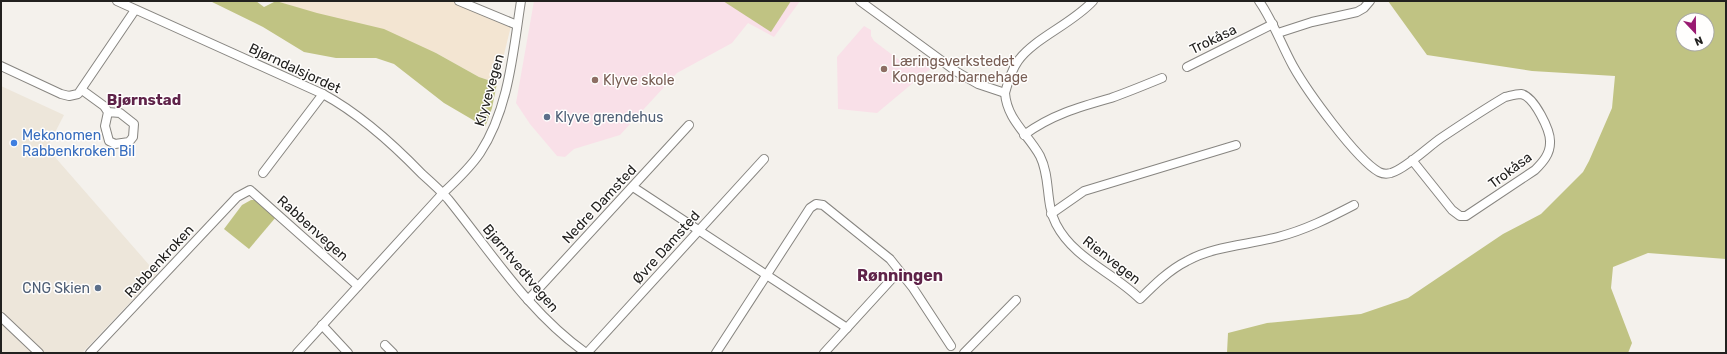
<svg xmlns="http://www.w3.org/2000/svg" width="1727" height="354" font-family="Rubik,sans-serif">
<rect width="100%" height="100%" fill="#f4f1ec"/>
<path fill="#ede6da" d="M1,86L64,115L47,148L157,274L82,353H1Z"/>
<path fill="#f3e5d2" d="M276,1H454L511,26L497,83L479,77L436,53Z"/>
<g fill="#f9e0e8">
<path d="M534,1H800L774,37L748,23L732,43L677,73L620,135L574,149L565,157L557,156L530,124L516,103Z"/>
<path d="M864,26L871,30V36L874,41L907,66L917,64L928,58L939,65L926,72L877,113L838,109L837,57Z"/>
</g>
<g fill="#c0c383" fill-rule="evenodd">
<path d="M210,1H256L264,7L276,1L317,13L384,29L436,53L479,77L497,83L492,108L485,127L444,103L394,64L376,58H336L304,52L263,27Z"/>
<path d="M723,1H791L771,32Z"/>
<path d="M1388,1H1726V259L1648,253L1613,267L1611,288L1632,343L1628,353H1227L1228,333L1267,323L1361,314L1408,298L1503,234L1541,214L1583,172L1589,161L1612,108L1615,76L1532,71L1427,55ZM1683,20H1707V44H1683Z"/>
<path d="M251,200H256L276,217L249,249L224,229L242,205Z"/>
</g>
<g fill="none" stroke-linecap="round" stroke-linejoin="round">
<defs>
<g id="minor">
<path d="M117,1L323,94C360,114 392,143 422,174C431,182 440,190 448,199C491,252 529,313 586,353"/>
<path d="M459,1L517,25"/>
<path d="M860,1L957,72L978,84L1005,93C1008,82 1011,71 1018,61C1033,39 1072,24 1093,1"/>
<path d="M1259,1C1273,21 1281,44 1293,66C1307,91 1356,159 1379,172C1383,174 1387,174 1391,173C1405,169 1428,147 1441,138C1462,124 1483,110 1505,97C1510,96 1515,94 1521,94C1534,96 1551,131 1550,143C1550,154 1543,162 1535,170L1466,216H1460L1452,210L1412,160"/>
<path d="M1278,33L1312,22L1357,12L1364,8L1370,1"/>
<path d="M1,66L61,94L69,96L78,94L135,10"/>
<path d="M1187,67L1273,24"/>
<path d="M82,90L104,106L108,112L105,126L109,141L115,144L129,142L133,137L134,124L120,113L108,112"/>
<path d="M1005,93C1007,120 1028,134 1040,156C1051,178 1045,203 1056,224C1074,259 1113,272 1140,299C1154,285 1169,270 1187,261C1214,246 1248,245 1278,237C1305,230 1329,218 1354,205"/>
<path d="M1024,135C1051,115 1079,107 1111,98C1128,92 1145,85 1162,78"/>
<path d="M263,173L323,94"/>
<path d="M633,187L847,328"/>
<path d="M1051,214L1084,191L1236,145"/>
<path d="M528,300L689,125"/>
<path d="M1,317L39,353"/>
<path d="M322,325L348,353"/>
<path d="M385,345L393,353"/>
<path d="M90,353L237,197L250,190L358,286"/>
<path d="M297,353L443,193C456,181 470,168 480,153C509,109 513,52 521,1"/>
<path d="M587,353L764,159"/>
<path d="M716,353L810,208L816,204L823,205L890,259L913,288L951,346"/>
<path d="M824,353L899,271"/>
<path d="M964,353L1016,300"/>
</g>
</defs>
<use href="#minor" stroke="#878580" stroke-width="10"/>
<use href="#minor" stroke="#fff" stroke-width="8"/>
</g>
<g fill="#8d6e63" stroke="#fffefd" stroke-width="1.5">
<circle cx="884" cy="69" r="4"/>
<circle cx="595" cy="80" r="4"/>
</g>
<g fill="#5c6f8a" stroke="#fffefd" stroke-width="1.5">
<circle cx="547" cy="117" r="4"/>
<circle cx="98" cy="288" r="4"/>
</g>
<circle fill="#3f7fe0" stroke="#fffefd" stroke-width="1.5" cx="14" cy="143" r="4"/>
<g text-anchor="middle" stroke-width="3" stroke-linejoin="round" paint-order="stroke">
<g font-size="14" fill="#22211f" stroke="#fffefd">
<text transform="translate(1213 39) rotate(-26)" y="5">Trokåsa</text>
<text transform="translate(295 68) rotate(25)" y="5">Bjørndalsjordet</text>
<text transform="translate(489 90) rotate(-74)" y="5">Klyvevegen</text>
<text transform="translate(1510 170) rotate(-37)" y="5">Trokåsa</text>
<text transform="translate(599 204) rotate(-47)" y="5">Nedre Damsted</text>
<text transform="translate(313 228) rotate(42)" y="5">Rabbenvegen</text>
<text transform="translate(666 247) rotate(-48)" y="5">Øvre Damsted</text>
<text transform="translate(1112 260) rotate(38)" y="5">Rienvegen</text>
<text transform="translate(159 261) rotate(-47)" y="5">Rabbenkroken</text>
<text transform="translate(521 268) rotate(50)" y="5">Bjørntvedtvegen</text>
</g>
<g font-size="14" fill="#785e54" stroke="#fffefd" text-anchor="start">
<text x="892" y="66">Læringsverkstedet<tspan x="892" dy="16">Kongerød barnehage</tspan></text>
<text x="603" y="85">Klyve skole</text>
</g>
<g font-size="14" fill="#4e5e75" stroke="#fffefd" text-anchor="start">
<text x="555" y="122">Klyve grendehus</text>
<text x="90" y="293" text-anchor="end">CNG Skien</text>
</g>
<g font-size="14" fill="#366cbe" stroke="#fffefd" text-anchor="start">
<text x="22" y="140">Mekonomen<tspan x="22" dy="16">Rabbenkroken Bil</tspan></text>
</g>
<g font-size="15" font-weight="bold" fill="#5f2349" stroke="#fffefd">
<text x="144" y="105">Bjørnstad</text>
</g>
<g font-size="16" font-weight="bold" fill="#5f2349" stroke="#fffefd">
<text x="900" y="281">Rønningen</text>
</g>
</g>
<rect width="1727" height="354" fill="none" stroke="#22211f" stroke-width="4"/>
<g transform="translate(1695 32) rotate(158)"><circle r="19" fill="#fffefd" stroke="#a7a6a4"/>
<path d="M0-3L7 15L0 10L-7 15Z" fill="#991a71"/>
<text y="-6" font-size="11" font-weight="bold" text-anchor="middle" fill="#22211f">N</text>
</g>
</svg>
